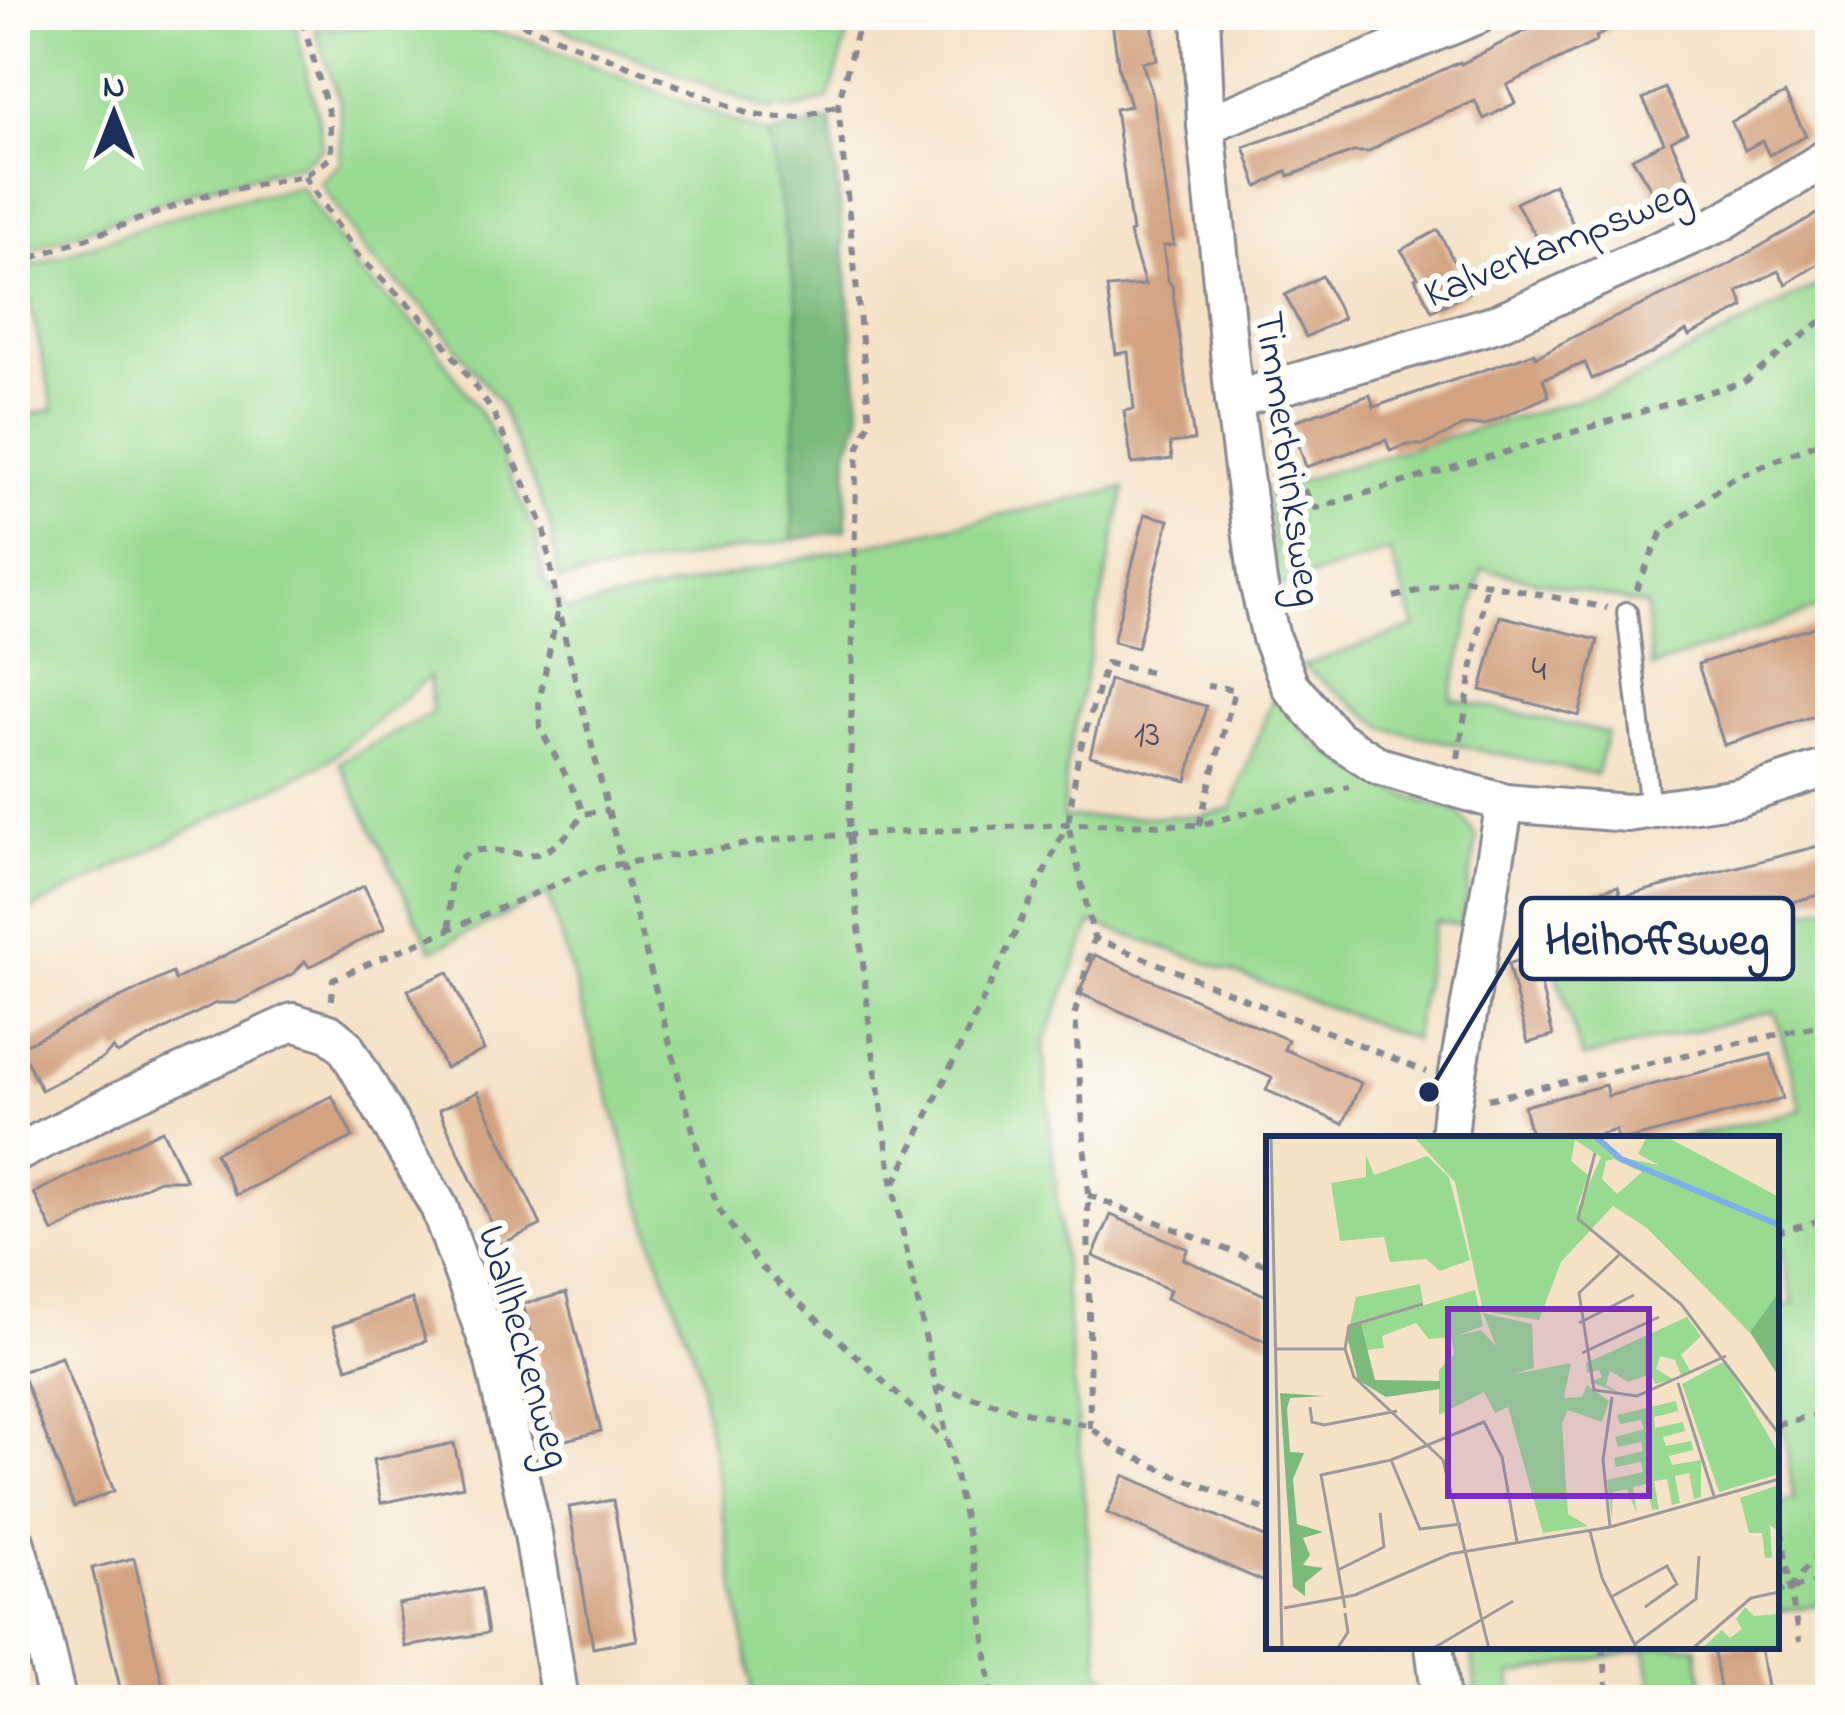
<svg xmlns="http://www.w3.org/2000/svg" width="1845" height="1715" font-family="'Indie Flower',sans-serif">
<rect width="100%" height="100%" fill="#fdfcf7"/>
<filter id="ink" filterUnits="userSpaceOnUse"><feTurbulence type="fractalNoise" baseFrequency=".00833" numOctaves="2"/><feDisplacementMap in="SourceGraphic" scale="24" xChannelSelector="R" yChannelSelector="G"/><feConvolveMatrix kernelMatrix="1 2 1 2 8 2 1 2 1" color-interpolation-filters="sRGB"/></filter>
<filter id="wash" filterUnits="userSpaceOnUse"><feTurbulence type="fractalNoise" baseFrequency=".004" numOctaves="4" result="noise"/><feDisplacementMap in="SourceGraphic" scale="48" xChannelSelector="R" yChannelSelector="G"/><feGaussianBlur stdDeviation="2.7" result="paint"/><feColorMatrix in="noise" values="0 0 0 0 0 0 0 0 0 0 0 0 0 0 0 0 0 1.4 0 .05"/><feComposite in="paint" operator="in"/></filter>
<g filter="url(#wash)">
<rect width="100%" height="100%" fill="#f4e1c6"/>
<g fill="#99da91" stroke="#5a8478" stroke-width="3">
<path d="M15,15H293L319,121L322,148L301,165L204,187L15,255Z"/>
<path d="M527,15H854L829,98L800,108L767,109Z"/>
<path d="M444,23L523,38L768,135L798,307L792,540L559,580L549,520L498,401L434,318L366,253L320,182L340,163V101L315,29Z"/>
<path d="M301,187L358,271L429,338L487,424L536,535L544,580L567,611L1125,488L1066,766L1063,818L1199,816L1231,809L1273,697L1317,746L1404,795L1459,812L1477,839L1461,925L1435,922L1413,1039L1200,960L1092,923L1043,1046L1100,1671L1126,1689V1700H754L698,1366L657,1254L548,895L432,950L339,762L432,713L429,677L326,762L15,918V418L54,409L22,269L215,203Z"/>
<path d="M1830,279V604L1651,668L1646,606L1482,568L1451,699L1607,733L1596,775L1387,729L1302,666L1415,627L1390,551L1276,588L1268,490L1623,386Z"/>
<path d="M1830,905V1601L1776,1613V1504L1794,1500L1780,1403H1776V1308L1793,1304L1776,1228V1139H1677L1802,1110L1775,1011L1582,1058L1556,970Z"/>
<path d="M1471,1646H1697L1706,1700H1655L1646,1649L1511,1675L1514,1700H1477Z"/>
</g>
<path fill="#7aba7b" stroke="#4a746c" stroke-width="3" d="M831,120L861,417L848,450L846,530L792,540L798,307L768,135Z"/>
<g id="blocks">
<g fill="#d3a280">
<path d="M1111,15H1151L1157,60L1142,62L1153,97L1174,245L1163,246L1168,280L1172,286L1194,440L1170,443L1172,459L1132,464L1124,411L1134,409L1128,352L1116,354L1107,288L1145,285L1129,233L1132,232L1115,109L1130,106L1119,71Z"/>
<path d="M1556,15H1636L1596,37L1597,41L1507,85L1515,103L1484,119L1475,101L1398,134L1368,152H1353L1289,176L1287,171L1258,187L1244,147L1374,101L1460,62L1461,64Z"/>
<path d="M1665,88L1687,132L1671,141L1690,182L1657,199L1632,158L1664,142L1643,99Z"/>
<path d="M1785,94L1806,136L1769,155L1762,141L1745,150L1731,122Z"/>
<path d="M1554,184L1575,228L1541,244L1516,203Z"/>
<path d="M1830,206V257L1786,284L1778,271L1738,292L1744,307L1707,327L1689,336L1686,331L1650,354L1592,379L1585,363L1543,379L1549,396L1484,425H1465L1425,445H1407L1390,451L1386,440L1306,467L1291,422L1370,395L1374,407L1534,353L1536,357L1575,336L1726,266Z"/>
<path d="M1438,230L1469,292L1432,311L1415,278L1418,277L1401,250Z"/>
<path d="M1322,276L1343,318L1306,337L1285,295Z"/>
<path d="M1145,514L1169,520L1137,648L1113,642Z"/>
<path d="M1500,616L1598,640L1579,716L1481,690Z"/>
<path d="M1830,622V711L1724,745L1698,664Z"/>
<path d="M1109,680L1206,706L1187,781L1090,756Z"/>
<path d="M1830,843V892L1633,943L1630,931L1549,953L1537,907L1618,886L1621,897Z"/>
<path d="M364,886L385,928L309,967L305,961L294,973L236,1003H216L117,1054L113,1048L103,1058L41,1090L20,1047L172,973L175,980Z"/>
<path d="M1095,955L1288,1040L1284,1049L1361,1083L1343,1124L1266,1090L1272,1078L1079,993Z"/>
<path d="M1534,956L1553,1036L1528,1043L1508,964Z"/>
<path d="M448,972L484,1050L445,1068L408,990Z"/>
<path d="M1771,1054L1783,1099L1630,1139H1616V1130L1583,1139H1532L1524,1106L1605,1085L1608,1096Z"/>
<path d="M478,1092L541,1225L501,1244L439,1110Z"/>
<path d="M332,1096L353,1137L236,1195L215,1153Z"/>
<path d="M162,1130L186,1180H159L53,1232L34,1193Z"/>
<path d="M1111,1215L1188,1249L1183,1259L1269,1297V1343L1166,1298L1170,1290L1093,1256Z"/>
<path d="M566,1293L601,1431L558,1442L523,1304Z"/>
<path d="M412,1299L426,1341L347,1368L333,1327Z"/>
<path d="M61,1357L114,1491L74,1507L21,1372Z"/>
<path d="M454,1443L463,1486L381,1503L373,1460Z"/>
<path d="M1124,1475L1269,1539V1584L1107,1513Z"/>
<path d="M613,1500L637,1640L593,1648L569,1507Z"/>
<path d="M134,1558L166,1700H123L92,1568Z"/>
<path d="M481,1589L488,1633L405,1647L398,1604Z"/>
<path d="M1713,1646H1760L1769,1700H1722Z"/>
</g>
</g>
</g>
<g filter="url(#ink)">
<use href="#blocks" fill-opacity="0" stroke="#888892" stroke-width="3"/>
<g fill="none" stroke-linecap="round" stroke-linejoin="round">
<defs>
<path id="service" d="M1627,612L1650,809"/>
<g id="minor">
<path d="M1201,15L1206,125L1234,400L1258,582L1271,638L1290,686L1336,738L1379,766L1505,803L1627,813L1738,797L1830,767"/>
<path d="M1206,125L1478,15"/>
<path d="M1234,400L1497,323L1722,222L1830,156"/>
<path d="M1449,1139L1452,1107L1505,803"/>
<path d="M15,1154L117,1102L293,1022L329,1033L345,1046L439,1207L493,1357L533,1534L560,1700"/>
<path d="M15,1541L38,1618L57,1700"/>
<path d="M1434,1646L1441,1700"/>
</g>
</defs>
<use href="#service" stroke="#888892" stroke-width="24"/>
<use href="#minor" stroke="#888892" stroke-width="42"/>
<g stroke="#888892" stroke-width="6" stroke-dasharray="9 9" stroke-linecap="butt">
<path d="M468,15L523,24L749,114C787,121 801,119 838,105"/>
<path d="M861,15L838,105L870,421L859,447L856,475L849,834L871,1038L893,1187L979,1587L992,1700"/>
<path d="M303,23L385,15"/>
<path d="M304,176L358,256L435,330L493,412L544,528L558,610L608,810L698,1150L718,1208L759,1265L946,1440"/>
<path d="M15,264L212,193L304,176L332,157L329,115L301,15"/>
<path d="M1280,422L1299,483L1316,508L1746,381L1830,314"/>
<path d="M1636,590L1661,534L1729,480L1830,438"/>
<path d="M1394,597L1464,579L1607,608"/>
<path d="M557,613L539,702L540,728L577,796L583,814L608,810"/>
<path d="M1150,672L1106,663L1078,757L1068,824L1094,938L1427,1072"/>
<path d="M1458,758L1486,584"/>
<path d="M1199,825L1235,689L1207,686"/>
<path d="M450,928C450,914 448,881 453,870C469,832 516,861 541,853C559,846 573,829 583,814"/>
<path d="M332,1000L333,979L587,871L624,863L787,838L1068,824L1199,825L1349,787"/>
<path d="M1488,1099L1830,1023"/>
<path d="M895,1183L1066,827"/>
<path d="M1088,1195L1269,1266"/>
<path d="M1776,1232L1830,1218"/>
<path d="M937,1387L1020,1411L1087,1425L1120,1450L1174,1475L1269,1511"/>
<path d="M1776,1424L1830,1412"/>
<path d="M1090,1428L1088,1195L1075,1013L1094,938"/>
<path d="M1776,1495L1799,1642"/>
<path d="M1790,1588L1830,1539"/>
<path d="M1776,1592L1830,1579"/>
<path d="M1603,1646L1607,1685"/>
</g>
<use href="#service" stroke="#fff" stroke-width="18"/>
<use href="#minor" stroke="#fff" stroke-width="36"/>
</g>
</g>
<g text-anchor="middle" stroke-width="12" stroke-linejoin="round" paint-order="stroke">
<g font-size="36" fill="#494c66">
<text x="1539" y="680">4</text>
<text x="1147" y="745">13</text>
</g>
<g font-size="42" fill="#1b2f5e" stroke="#fdfcf7">
<text transform="translate(1556 241) rotate(-22)" y="15">Kalverkampsweg</text>
<text transform="translate(1291 458) rotate(82)" y="15">Timmerbrinksweg</text>
<text transform="translate(527 1346) rotate(74)" y="15">Wallheckenweg</text>
</g>
</g>
<g transform="translate(1266 1136)">
<rect width="513" height="513" fill="#f4e1c6"/>
<path d="M147,0H329L348,20L393,29L372,18L381,0H399L513,61V184L492,205L381,92L347,70L295,126L273,184L217,175L189,46ZM309,4L335,21L309,79L322,39L305,25ZM348,23L376,36L351,58L336,43L340,25ZM100,19L108,39L161,20L183,41L204,124L174,135L160,123L124,126L118,101L74,105L65,47L100,41ZM154,148L157,167L84,188L90,161ZM209,154L217,190L190,200L215,194L230,210L217,177L266,188L268,232L244,239L305,227L298,262L316,261L321,249L343,265L336,286L302,274L296,287L302,378L322,390L277,397L242,271L229,277L218,256L173,279V234L188,218L185,201L163,203L150,187L116,200L118,212L100,214L95,188ZM421,181L435,200L415,219L425,236L416,241L409,224L394,220L390,233L407,243L389,248L385,238L362,246L344,235L340,249L356,258L324,246L336,241L333,234L321,237L320,227ZM459,225L513,318V338L453,356L416,248ZM410,265L412,275L388,281L389,292L417,286L419,295L397,301L400,310L425,305L427,314L403,320L406,329L435,324V361L428,363L423,337L409,340L414,367L406,369L401,343L388,345L393,373L386,374L381,348L367,351L371,378L361,353L347,356L346,383L341,344L377,336L375,326L350,331L348,322L377,315L375,306L352,311L349,301L378,293L375,284L354,288L351,279ZM513,349V396L504,389L506,422H499L496,397H483L474,362ZM479,471L488,480L513,478V513H435L456,494L464,502L476,493L470,483Z" fill="#99da91" fill-rule="evenodd"/>
<path d="M513,156V241L484,196ZM95,188L109,244L174,245V253L120,261L92,244L82,204L84,191ZM14,257L58,260L24,262L21,273L24,316L38,317L27,343L31,388L57,396L37,402L44,419L37,429L57,432L39,447V460L27,451Z" fill="#7aba7b"/>
<path fill="none" stroke="#7bb0e9" stroke-width="6" d="M329,0L355,23L513,89"/>
<path fill="none" stroke="#9d9a9c" stroke-width="3" d="M5,0L16,513M329,17L312,83L415,168L513,298M354,118L313,157L328,254L371,260L460,220M157,168L83,190L79,213L88,241L177,324L223,513M313,187L368,159M9,213H79M316,217L393,181M412,247L449,363M44,271L46,286L58,289L131,275M125,324L154,393L195,388M344,391L337,324L346,261M324,395L336,442L371,513M72,434L118,411L114,377M345,461L401,430L411,448L379,471M18,472L89,459L184,418L344,391L513,343M79,472L55,339L125,324L218,286L236,321L251,406M369,508L430,463L433,420M71,513L82,496L79,477M166,513L247,465M426,513L485,462L513,456"/>
<path fill="#7b2cbf" fill-opacity="0.15" stroke="#7b2cbf" stroke-width="6" d="M182,173H383V360H182Z"/>
<rect width="513" height="513" fill="none" stroke="#1b2f5e" stroke-width="6"/>
</g>
<path fill="none" stroke="#1b2f5e" stroke-width="4.5" d="M1429 1092L1521 938"/>
<circle fill="#1b2f5e" stroke="#fdfcf7" stroke-width="4.5" cx="1429" cy="1092" r="12"/>
<rect fill="#fdfcf7" stroke="#1b2f5e" stroke-width="4.5" x="1521" y="898" width="272" height="81" rx="12"/>
<g font-size="45" text-anchor="middle" font-weight="bold" fill="#1b2f5e">
<text x="1657" y="954">Heihoffsweg</text>
</g>
<rect width="1845" height="1715" fill="none" stroke="#fdfcf7" stroke-width="60"/>
<g transform="translate(114 114)" stroke="#fdfcf7" stroke-width="9" paint-order="stroke">
<path d="M0-9L21 45L0 30L-21 45Z" fill="#1b2f5e"/>
<text y="-18" font-size="33" font-weight="bold" text-anchor="middle" fill="#1b2f5e">N</text>
</g>
</svg>
